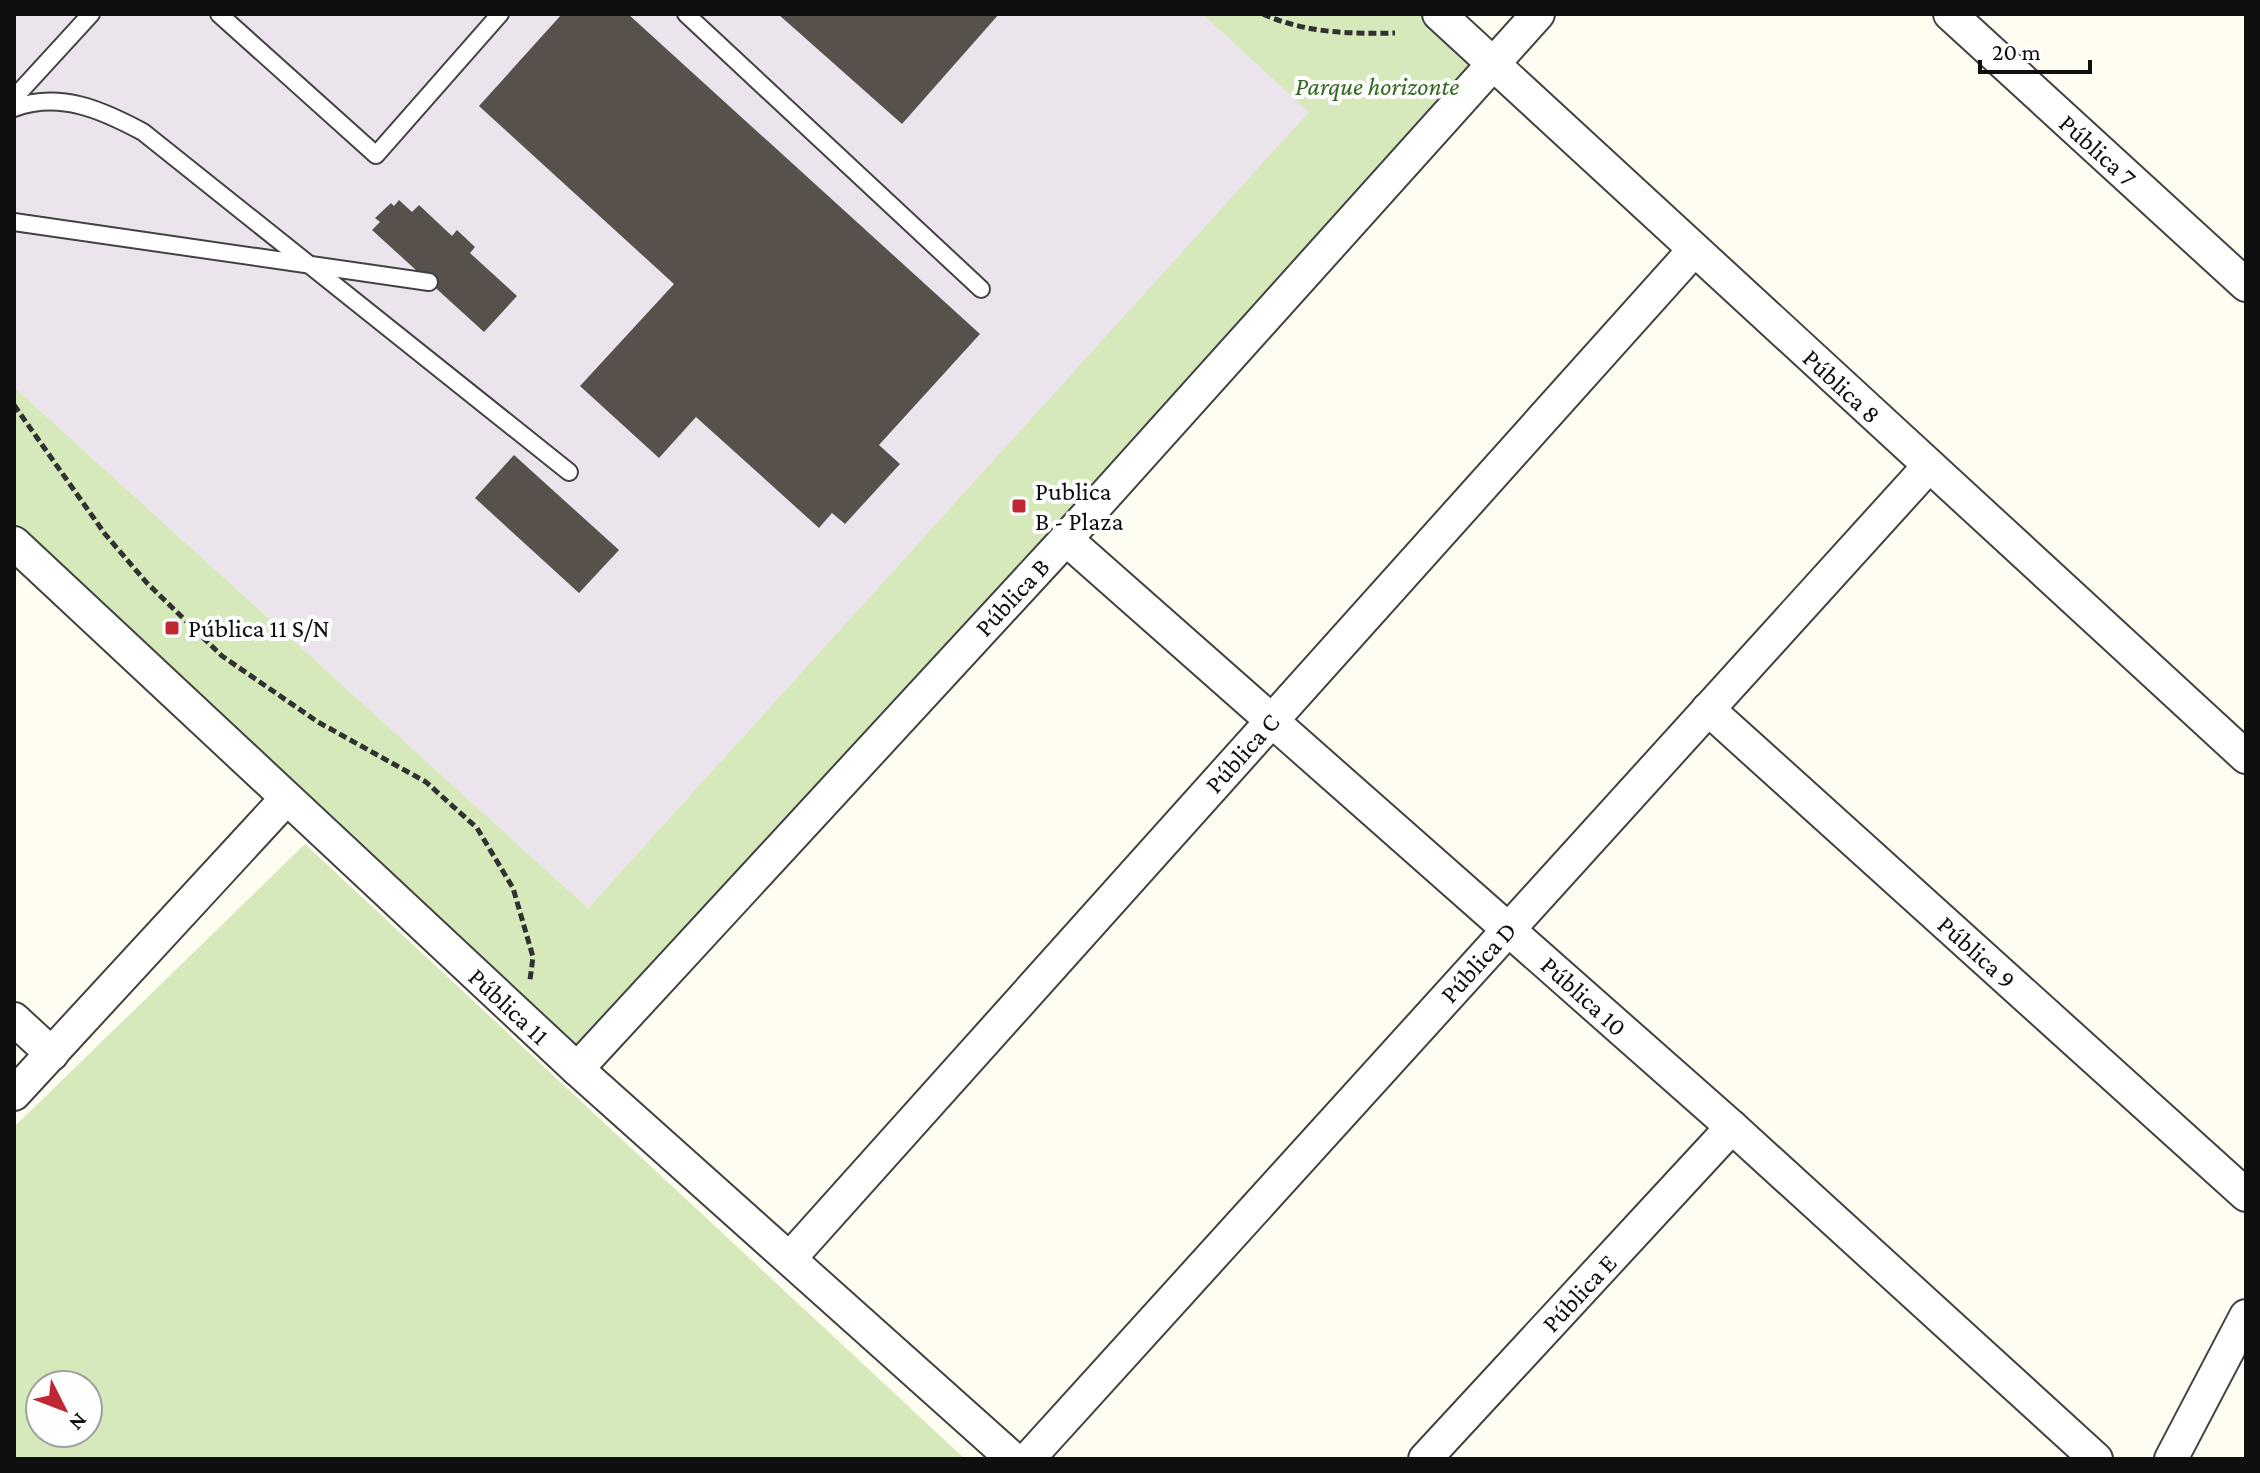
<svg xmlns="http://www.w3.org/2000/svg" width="2260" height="1473" font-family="'Crimson Pro',serif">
<rect width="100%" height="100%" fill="#fffcf1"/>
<path fill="#ece4ed" d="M14,14H1202L1310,112L588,908L14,387Z"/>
<g fill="#d5e9bb" fill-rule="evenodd">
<path d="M1202,14H1439L1493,64L577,1069L14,543V387L588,908L1309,112Z"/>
<path d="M305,844L965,1459H14V1127ZM40,1385H88V1433H40Z"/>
</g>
<g fill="#58504b">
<path d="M562,14H628L980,334L879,445L900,464L845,524L832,513L819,528L696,417L659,458L580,386L674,284L479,106Z"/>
<path d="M778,14H999L902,124Z"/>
<path d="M399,200L412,212L419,205L452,236L457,230L475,247L470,253L517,296L484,332L372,230L380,222L375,218L391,203L394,206Z"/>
<path d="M514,455L619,550L579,593L475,498Z"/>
</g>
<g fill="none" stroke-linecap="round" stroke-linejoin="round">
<defs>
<g id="service">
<path d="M219,14L376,155L500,14"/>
<path d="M686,14L981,289"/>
<path d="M14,98L91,14"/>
<path d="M14,108C60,91 102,110 143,132L569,472"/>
<path d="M14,222L429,282"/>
</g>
<g id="minor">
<path d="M1439,14L2246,757"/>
<path d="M1950,14L2246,285"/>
<path d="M1066,539L1732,1127L2096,1459"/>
<path d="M14,543L577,1069L1013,1459"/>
<path d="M1708,709L2246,1195"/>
<path d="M14,1019L52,1054"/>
<path d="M577,1069L1066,539L1538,14"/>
<path d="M14,1094L286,799"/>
<path d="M791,1257L1694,250"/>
<path d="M1028,1459L1929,466"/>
<path d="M1425,1459L1732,1127"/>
<path d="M2171,1459L2246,1316"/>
</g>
</defs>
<use href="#service" stroke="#424242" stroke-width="20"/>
<use href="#minor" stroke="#424242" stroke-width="36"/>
<g stroke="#313131" stroke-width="5" stroke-dasharray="8 4" stroke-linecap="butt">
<path d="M1263,14C1305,33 1349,34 1395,33"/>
<path d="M14,405L105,534L146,582L222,656L318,722L426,782L477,828L513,888L533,957L530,980"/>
</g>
<use href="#service" stroke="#fff" stroke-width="16"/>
<use href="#minor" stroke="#fff" stroke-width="32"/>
</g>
<g fill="#bf2734" stroke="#fff" stroke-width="3">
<rect x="1011" y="498" width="16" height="16" rx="4"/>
<rect x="164" y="620" width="16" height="16" rx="4"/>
</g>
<g text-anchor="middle" stroke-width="8" stroke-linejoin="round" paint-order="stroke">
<g font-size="26" font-style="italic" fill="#31671f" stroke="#fff">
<text x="1377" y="95">Parque horizonte</text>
</g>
<g font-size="26" fill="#0f0f0f" stroke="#fff">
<text transform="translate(2098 150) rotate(42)" y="9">Pública 7</text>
<text transform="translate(1842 386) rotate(43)" y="9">Pública 8</text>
<text transform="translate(1012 597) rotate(-47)" y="9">Pública B</text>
<text transform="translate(1242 753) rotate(-48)" y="9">Pública C</text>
<text transform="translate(1977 952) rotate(42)" y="9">Pública 9</text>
<text transform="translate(1478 962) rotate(-48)" y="9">Pública D</text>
<text transform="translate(1584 996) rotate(42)" y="9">Pública 10</text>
<text transform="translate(509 1006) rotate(43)" y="9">Pública 11</text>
<text transform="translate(1579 1293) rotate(-47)" y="9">Pública E</text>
</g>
<g font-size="26" fill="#0f0f0f" stroke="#fff" text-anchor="start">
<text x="1035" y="500">Publica<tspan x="1035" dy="30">B - Plaza</tspan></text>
<text x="188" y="637">Pública 11 S/N</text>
</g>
</g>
<rect width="2260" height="1473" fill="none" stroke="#0f0f0f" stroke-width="32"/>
<g transform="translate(64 1409) rotate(132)"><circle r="38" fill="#ffffff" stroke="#9f9f9f" stroke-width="2"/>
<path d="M0-6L14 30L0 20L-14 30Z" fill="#bf2734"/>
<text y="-12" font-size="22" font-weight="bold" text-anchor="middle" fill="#0f0f0f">N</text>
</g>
<path d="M1980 60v12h110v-12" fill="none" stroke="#0f0f0f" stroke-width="4"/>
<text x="1992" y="60" font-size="24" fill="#0f0f0f" stroke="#ffffff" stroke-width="6" paint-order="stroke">20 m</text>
</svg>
